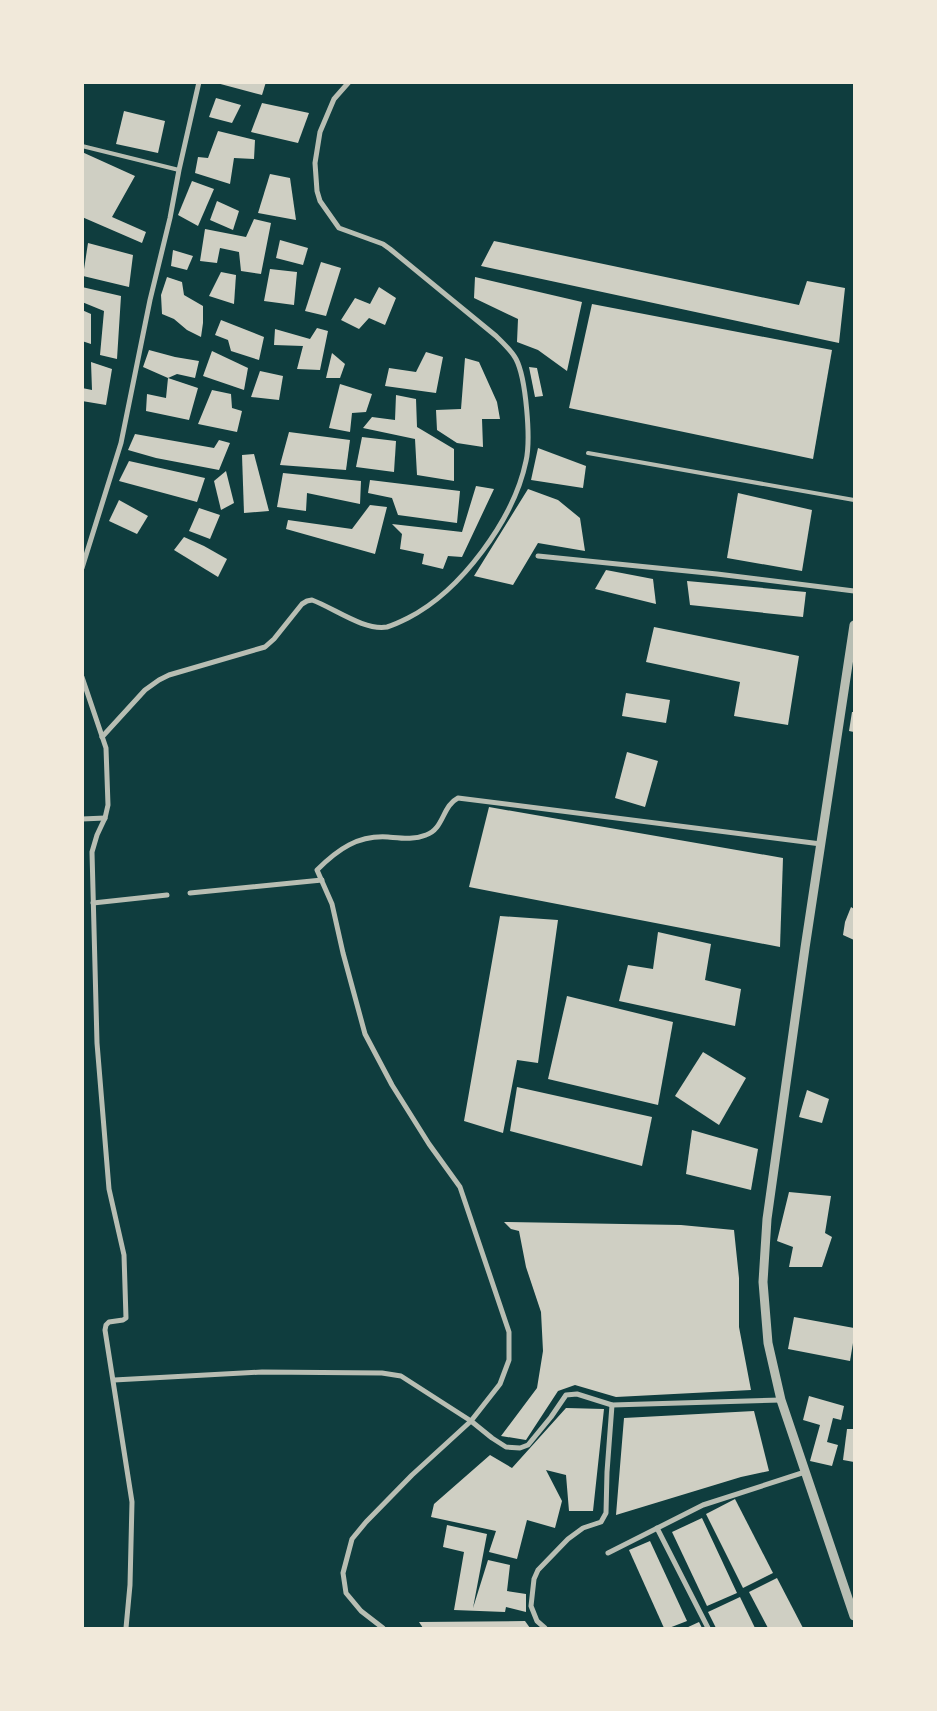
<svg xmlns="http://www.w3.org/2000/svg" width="937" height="1711" font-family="Raleway,sans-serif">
<rect width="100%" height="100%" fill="#0f3d3e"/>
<g fill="#cfcfc3">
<path d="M213,82H266L262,95Z"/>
<path d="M216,98L241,105L232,123L209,117Z"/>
<path d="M262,103L309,113L298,143L251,132Z"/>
<path d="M124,111L165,121L158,153L116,144Z"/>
<path d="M218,131L255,140L254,159L234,158L230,184L195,173L198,157L208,158Z"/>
<path d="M82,152L135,176L112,217L146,232L142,243L82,217Z"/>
<path d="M270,174L290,178L296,220L258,213Z"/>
<path d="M192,181L214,189L198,226L178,215Z"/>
<path d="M217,201L239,211L233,230L210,220Z"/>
<path d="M254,219L271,223L261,274L241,271L239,252L220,248L217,263L200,261L205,229L246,237Z"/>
<path d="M280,240L308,248L303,265L276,258Z"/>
<path d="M494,241L799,305L807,281L845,288L839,343L481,266Z"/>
<path d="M88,243L133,255L129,287L83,276Z"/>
<path d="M173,250L193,256L187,270L171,266Z"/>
<path d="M321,262L341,268L326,316L305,311Z"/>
<path d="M270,269L297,272L294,305L264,301Z"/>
<path d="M221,272L236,275L234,304L209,296Z"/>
<path d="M167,277L182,282L184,295L203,306V323L201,337L187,330L174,319L162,314L161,295Z"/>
<path d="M475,277L582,302L567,371L538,350L517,342L518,319L474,298Z"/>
<path d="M82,287L121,296L117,359L100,355L104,311L82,302Z"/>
<path d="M379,287L396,298L385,325L369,318L359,329L341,320L355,298L370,304Z"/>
<path d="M592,304L832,350L813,459L569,408Z"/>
<path d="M82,310L91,314V344L82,341Z"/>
<path d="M221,320L264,337L259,360L231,351L228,340L215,335Z"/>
<path d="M317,328L328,331L320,370L297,369L303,346L274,345L275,329L310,339Z"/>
<path d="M149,350L175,357L199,361L195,378L177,374L168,378L198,388L189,420L146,411L147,394L166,398L168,378L143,367Z"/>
<path d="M212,351L248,368L244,390L203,376Z"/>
<path d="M426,352L443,357L436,393L385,386L389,368L416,372Z"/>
<path d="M332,353L345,364L340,378H326Z"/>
<path d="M465,358L479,362L497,402L500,419H482L483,447L457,443L437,430L436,410L461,409Z"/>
<path d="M91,362L112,369L106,405L82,401V388L92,390Z"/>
<path d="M529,367L537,368L543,396L535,397Z"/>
<path d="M260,371L283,376L279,400L251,397Z"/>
<path d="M340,384L372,394L366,412L352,413L350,432L329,428Z"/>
<path d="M212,390L231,394L232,408L242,411L237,432L198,424Z"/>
<path d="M396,395L416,399L417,427L454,449V481L417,475L415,439L363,428L372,417L395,420Z"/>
<path d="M289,432L350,440L346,470L280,465Z"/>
<path d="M135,434L214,448L219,440L230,443L219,470L156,458L128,450Z"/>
<path d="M362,437L396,441L394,472L356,467Z"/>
<path d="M538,448L586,466L583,488L531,480Z"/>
<path d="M254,454L269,511L244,513L242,455Z"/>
<path d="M129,461L205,478L197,502L119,481Z"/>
<path d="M226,471L234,503L221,510L214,481Z"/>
<path d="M283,473L361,481L360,504L307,493L306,511L277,507Z"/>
<path d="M370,480L460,491L457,523L398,515L392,498L368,493Z"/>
<path d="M476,486L494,489L462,557L448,556L443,569L422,564L424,554L400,549L402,534L392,524L462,532Z"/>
<path d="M528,489L558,500L580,518L585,551L538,543L513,585L474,576Z"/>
<path d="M738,493L812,510L802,571L727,558Z"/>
<path d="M119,500L148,516L137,534L109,521Z"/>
<path d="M370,505L387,507L375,554L286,529L288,520L352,529Z"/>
<path d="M199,508L220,515L210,539L189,531Z"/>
<path d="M184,537L204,546L227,559L218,577L174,550Z"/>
<path d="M606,570L653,579L656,604L595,589Z"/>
<path d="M687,581L806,592L803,617L690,605Z"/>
<path d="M654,627L799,656L788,725L734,716L740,682L646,662Z"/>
<path d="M626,693L670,700L666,723L622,716Z"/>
<path d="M852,712H854V732L849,731Z"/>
<path d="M627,752L658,761L645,807L615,798Z"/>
<path d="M489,807L783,858L780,947L469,887Z"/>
<path d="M851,907L854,909V940L843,935L845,922Z"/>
<path d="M500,916L558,920L538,1063L517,1060L503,1133L464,1121Z"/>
<path d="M658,932L711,944L705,980L741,989L735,1026L619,1001L628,965L653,969Z"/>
<path d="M567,996L673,1022L658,1105L548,1079Z"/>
<path d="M703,1052L746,1078L719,1125L675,1096Z"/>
<path d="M517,1087L652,1117L642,1166L510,1131Z"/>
<path d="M807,1090L829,1099L822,1123L799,1117Z"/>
<path d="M692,1130L758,1149L751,1190L686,1174Z"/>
<path d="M789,1192L831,1196L825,1233L832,1237L822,1267H789L793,1247L777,1241Z"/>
<path d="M504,1222L681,1225L734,1230L739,1278V1327L751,1390L616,1397L575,1385L558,1391L526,1440L501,1436L537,1388L543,1351L541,1312L526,1267L519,1231L511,1229Z"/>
<path d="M794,1317L854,1328V1337L850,1361L788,1349Z"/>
<path d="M809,1396L844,1406L841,1420L833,1418L827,1442L838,1445L832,1466L810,1461L820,1425L803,1420Z"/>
<path d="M566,1408L604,1409L593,1511H569L566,1475L546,1470L562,1501L555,1528L527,1520L517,1559L489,1552L496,1531L431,1517L434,1504L490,1455L512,1468Z"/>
<path d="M754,1411L769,1471L741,1477L616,1515L624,1418Z"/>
<path d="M847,1429H854V1462L843,1460Z"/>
<path d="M735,1499L773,1573L743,1588L706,1514Z"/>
<path d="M702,1518L737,1593L707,1606L672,1532Z"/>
<path d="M447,1525L487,1534L473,1608L488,1560L510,1565L507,1591L526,1594V1612L506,1607L505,1612L454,1610L464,1552L443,1547Z"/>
<path d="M650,1541L687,1621L669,1628H664L629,1550Z"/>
<path d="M777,1578L803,1628H768L749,1592Z"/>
<path d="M740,1597L755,1628H716L708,1612Z"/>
<path d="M525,1621L530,1628H423L419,1622Z"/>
<path d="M699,1622L702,1628H686Z"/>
</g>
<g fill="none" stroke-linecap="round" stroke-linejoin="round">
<g stroke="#b8beb3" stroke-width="4">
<path d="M82,146L179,170"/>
<path d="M588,453L854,500"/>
</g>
<g stroke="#b8beb3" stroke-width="5">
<path d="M538,556L717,574L854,591"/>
<path d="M82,568L121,443L150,300L170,218L179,170L199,82"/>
<path d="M82,677L106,748L108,805L105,818L97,835L92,852L97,1043L109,1189L124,1255L126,1318L123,1320L109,1322L106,1325L105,1330L132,1502L130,1585L126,1628"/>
<path d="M102,737L145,690L159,680L169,675L265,647L274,639L302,604L307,601L312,600C334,608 364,631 387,627C394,625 402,621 408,618C461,591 514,519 526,461C531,439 526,378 516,359C511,350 503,343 496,336L390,249L383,244L339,228L320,201L317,191L315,163L320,132L334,99L349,82"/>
<path d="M82,819L105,818"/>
<path d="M190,893L322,880"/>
<path d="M93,903L167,895"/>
<path d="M114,1380L262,1372L382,1373L401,1376L471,1421L492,1438L506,1447L520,1448L528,1445L551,1417L566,1395L577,1394L612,1405L781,1400"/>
<path d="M657,1528L708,1628"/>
<path d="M608,1553L703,1505L805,1472"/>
<path d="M383,1628L361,1611L346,1593L343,1573L352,1539L366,1522L412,1475L471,1421L500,1384L509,1360V1332L460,1187L429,1144L392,1085L365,1034L343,953L332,904L317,870C338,849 358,835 388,837C401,838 414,840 426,835C444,829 442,806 458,798L821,844"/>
<path d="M545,1628L537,1621L531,1606L534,1579L538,1570L568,1539L583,1528L601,1522L606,1513L607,1472L612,1405"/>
</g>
<path stroke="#b8beb3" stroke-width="9" d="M854,625L805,948L767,1219L763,1282L768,1343L781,1400L854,1616"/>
</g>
<rect width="937" height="1711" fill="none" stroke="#f1e9da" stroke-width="168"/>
</svg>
